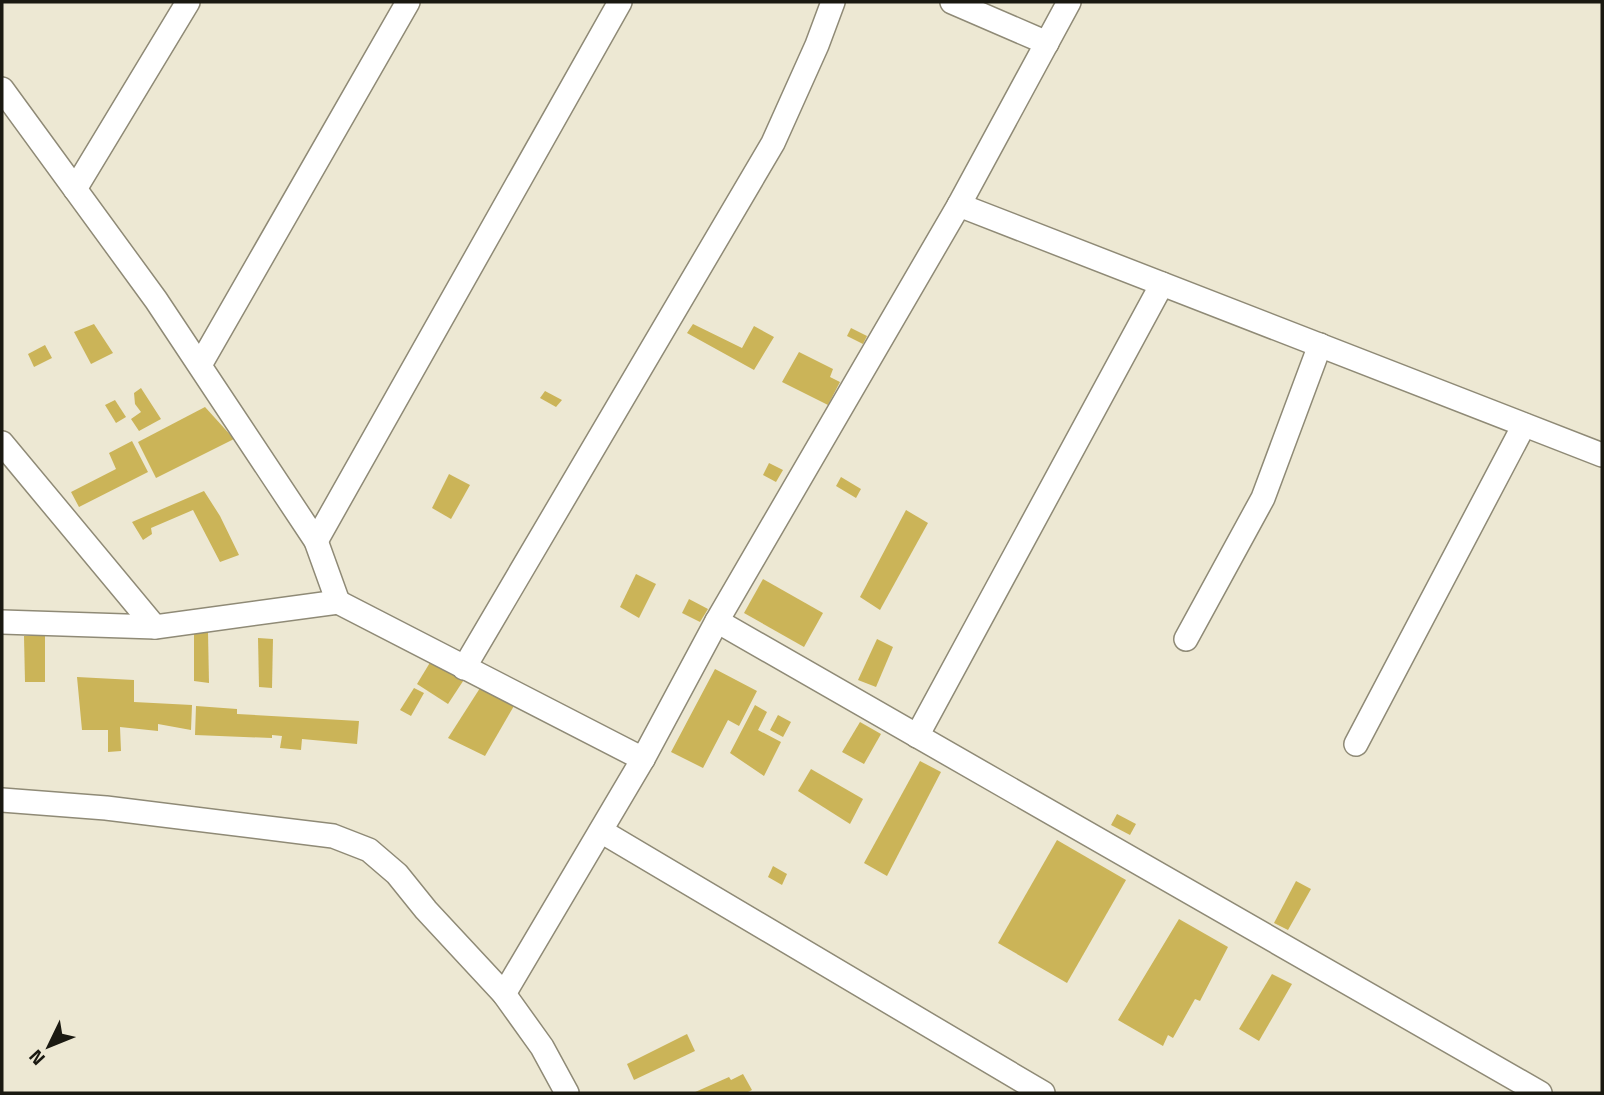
<svg xmlns="http://www.w3.org/2000/svg" width="1604" height="1095" font-family="'Titillium Web',sans-serif">
<rect width="100%" height="100%" fill="#ede8d3"/>
<g fill="#cbb458">
<path d="M94,324L113,353L91,364L74,332Z"/>
<path d="M693,324L742,348L754,326L774,337L754,370L687,333Z"/>
<path d="M851,328L867,336L863,344L847,336Z"/>
<path d="M45,345L52,358L34,367L28,354Z"/>
<path d="M799,352L833,369L830,377L840,382L828,405L782,382Z"/>
<path d="M141,388L161,419L139,431L131,419L141,412L135,404L134,393Z"/>
<path d="M545,391L562,400L556,407L540,398Z"/>
<path d="M115,400L126,417L116,423L105,405Z"/>
<path d="M205,407L234,439L156,478L138,442Z"/>
<path d="M132,441L148,472L79,507L71,492L116,469L109,453Z"/>
<path d="M769,463L783,470L776,482L763,475Z"/>
<path d="M449,474L470,485L451,519L432,508Z"/>
<path d="M841,477L861,489L856,498L836,486Z"/>
<path d="M204,491L220,516L239,555L220,562L193,510L151,528L152,534L143,540L132,522Z"/>
<path d="M906,510L928,523L880,610L860,597Z"/>
<path d="M636,574L656,584L639,618L620,607Z"/>
<path d="M763,579L823,613L804,647L744,613Z"/>
<path d="M689,599L708,609L700,622L682,613Z"/>
<path d="M194,631L208,632L209,683L194,681Z"/>
<path d="M45,635V682H25L24,636Z"/>
<path d="M258,638L273,639L272,688L259,687Z"/>
<path d="M877,639L893,647L876,687L858,680Z"/>
<path d="M440,646L473,666L448,704L417,684Z"/>
<path d="M715,669L757,691L739,726L728,720L703,768L671,752Z"/>
<path d="M489,674L522,692L485,756L448,738Z"/>
<path d="M77,677L134,680V702L192,705L191,730L158,724V731L120,727L121,751L108,752V730H82Z"/>
<path d="M414,688L424,693L411,716L400,710Z"/>
<path d="M755,705L767,712L758,730L781,742L764,776L730,753Z"/>
<path d="M196,706L237,709V714L359,721L357,744L302,739L301,750L280,748L282,736L272,735V738L195,735Z"/>
<path d="M778,715L791,722L783,737L770,730Z"/>
<path d="M860,722L881,734L864,764L842,752Z"/>
<path d="M920,761L941,772L887,876L864,863Z"/>
<path d="M811,769L863,799L850,824L798,791Z"/>
<path d="M1117,814L1136,824L1130,835L1111,825Z"/>
<path d="M1057,840L1126,880L1067,983L998,943Z"/>
<path d="M773,866L787,874L782,885L768,877Z"/>
<path d="M1296,881L1311,889L1288,930L1274,923Z"/>
<path d="M1179,919L1228,947L1200,1001L1195,999L1173,1038L1168,1035L1163,1046L1118,1020Z"/>
<path d="M1272,974L1292,984L1259,1041L1239,1029Z"/>
<path d="M687,1034L695,1051L634,1080L627,1064Z"/>
<path d="M743,1074L752,1090L746,1093H693L729,1077L731,1080Z"/>
</g>
<g fill="none" stroke-linecap="round" stroke-linejoin="round">
<defs>
<g id="minor">
<path d="M952,2L1047,43"/>
<path d="M2,89L156,300L316,541L338,602"/>
<path d="M75,189L188,2"/>
<path d="M959,205L1602,455"/>
<path d="M200,365L408,2"/>
<path d="M2,443L155,627"/>
<path d="M316,541L620,2"/>
<path d="M717,621L1540,1093"/>
<path d="M2,622L155,627L338,602L643,759"/>
<path d="M1186,639L1263,498L1320,345"/>
<path d="M464,668L773,143L817,45L833,2"/>
<path d="M917,736L1162,284"/>
<path d="M1356,744L1524,425"/>
<path d="M2,800L106,808L333,836L369,850L397,874L426,910L504,994L542,1047L567,1093"/>
<path d="M601,831L1043,1093"/>
<path d="M504,994L643,759L717,621L959,205L1069,2"/>
</g>
</defs>
<use href="#minor" stroke="#8f8a76" stroke-width="26"/>
<use href="#minor" stroke="#fff" stroke-width="23"/>
</g>
<rect width="1604" height="1095" fill="none" stroke="#1a1911" stroke-width="7"/>
<g transform="translate(49 1046) rotate(227)" stroke="#ede8d3" stroke-width="5" paint-order="stroke">
<path d="M0-5L12 26L0 18L-12 26Z" fill="#1a1911"/>
<text y="-10" font-size="19" font-weight="bold" text-anchor="middle" fill="#1a1911">N</text>
</g>
</svg>
